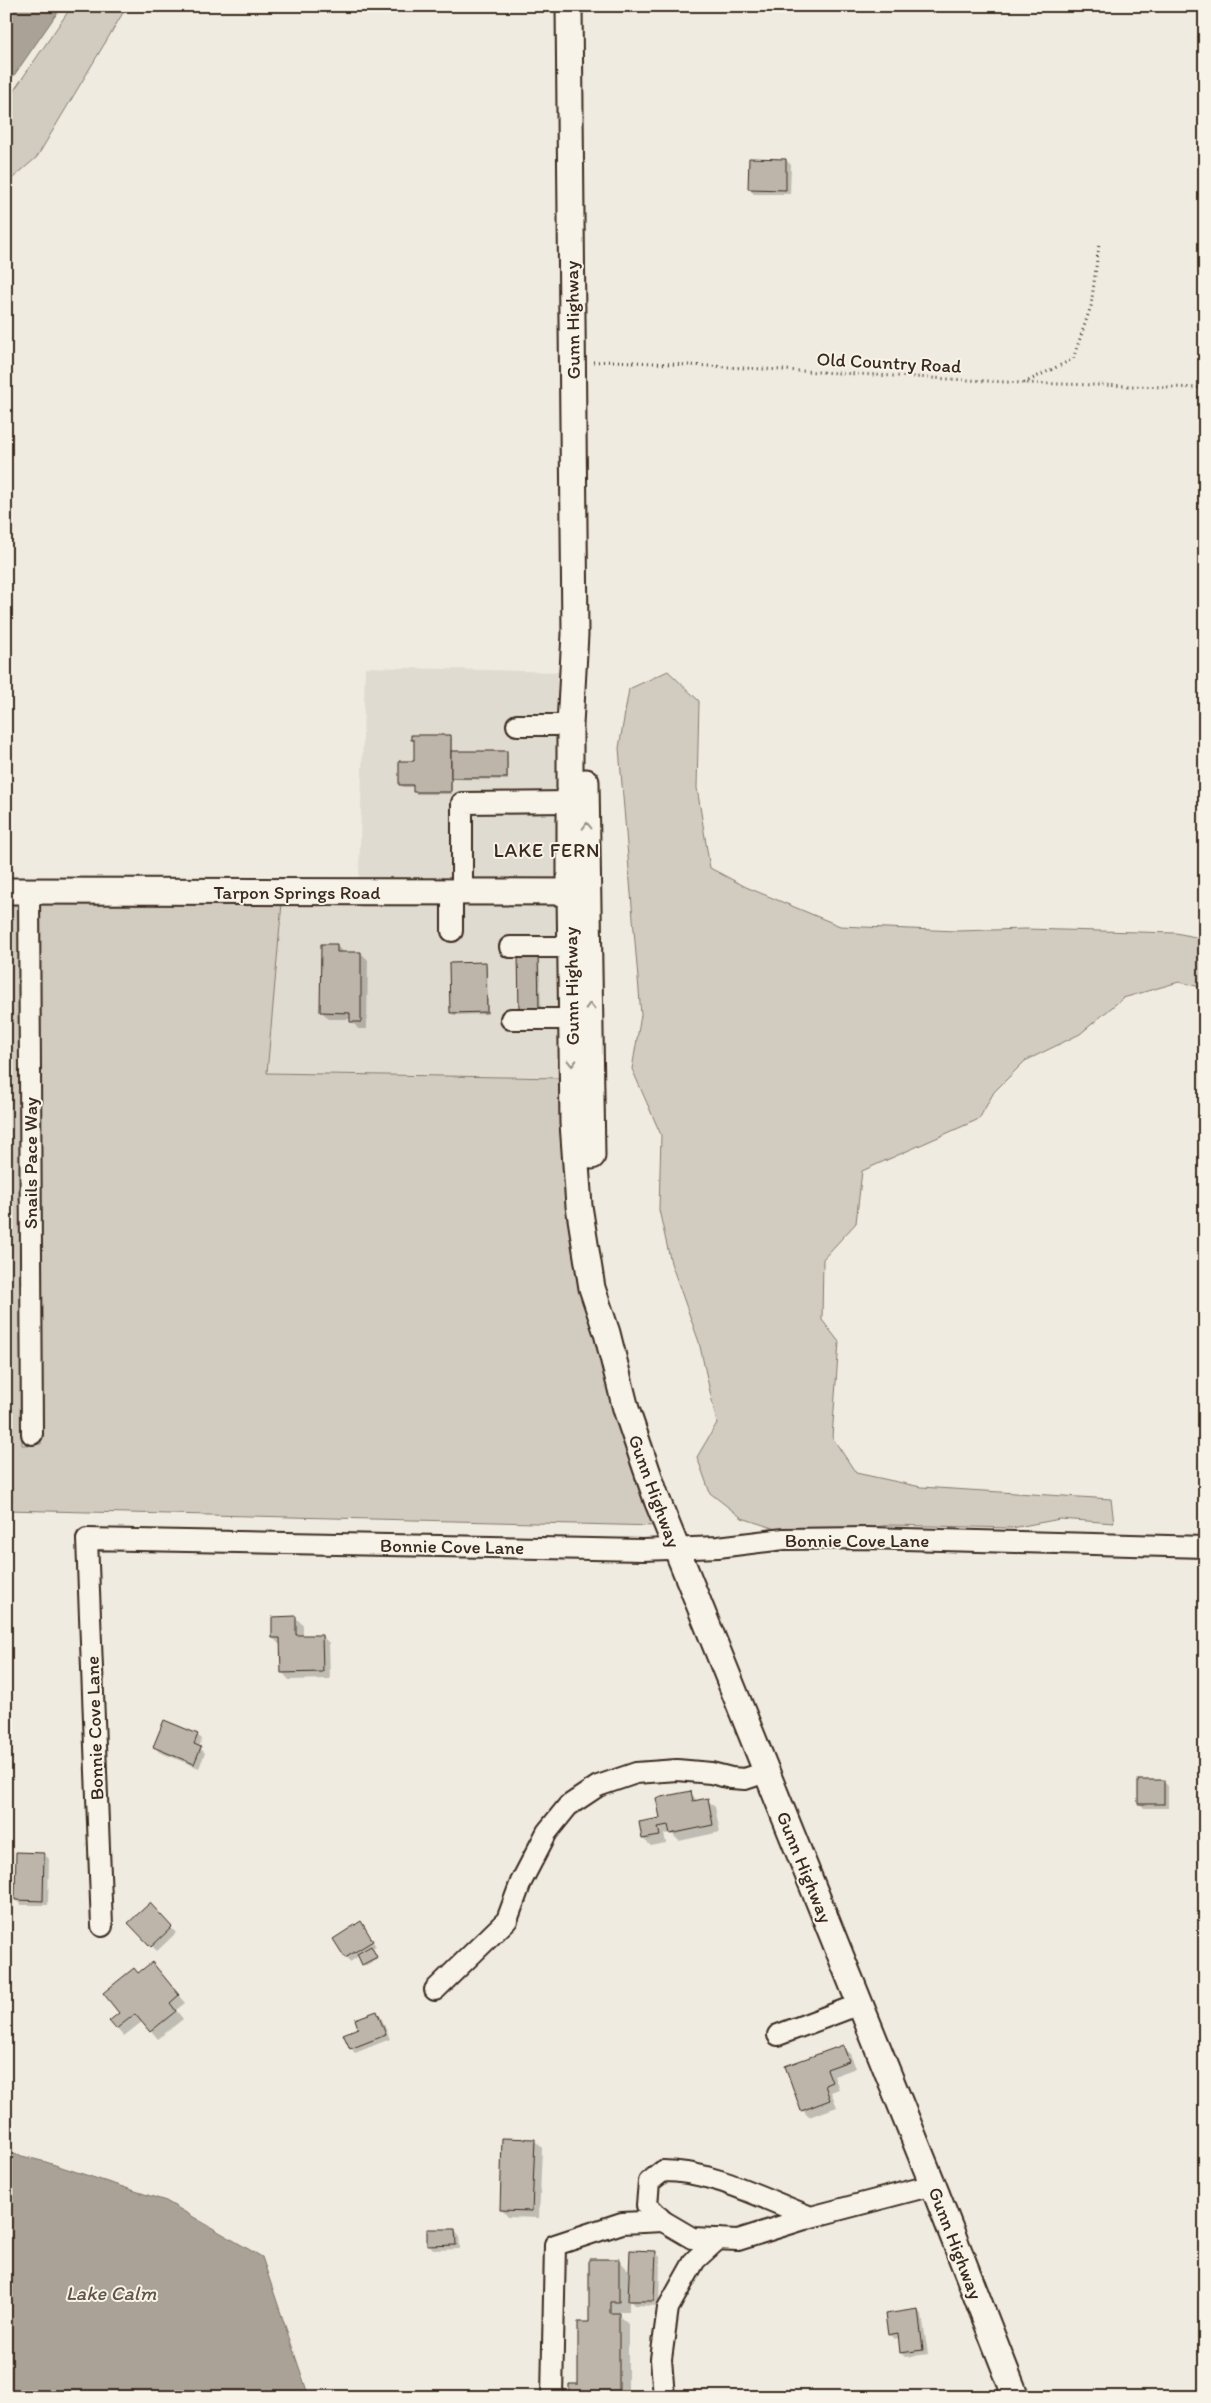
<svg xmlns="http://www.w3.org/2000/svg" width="1211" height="2403" font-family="Itim,sans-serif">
<rect width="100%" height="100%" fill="#efebe0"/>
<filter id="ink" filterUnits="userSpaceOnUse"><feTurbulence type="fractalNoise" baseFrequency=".02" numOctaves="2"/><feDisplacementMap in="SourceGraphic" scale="10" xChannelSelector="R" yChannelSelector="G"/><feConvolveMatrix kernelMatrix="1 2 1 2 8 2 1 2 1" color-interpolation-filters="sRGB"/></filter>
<g filter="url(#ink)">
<g fill="#e0dbd0">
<path d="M365,667L563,672L560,881L336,882L359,878Z"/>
<path d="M282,903H560L563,1078L267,1073Z"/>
</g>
<g fill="#d1cbc0" stroke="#867a6f">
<path d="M72,6H127L37,157L6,184V102Z"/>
<path d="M668,671L699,701L697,788L710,868L746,887L840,926L957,931L1025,929L1176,933L1205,939V988L1179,982L1123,998L1080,1034L1025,1061L994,1092L979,1119L862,1171L856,1223L823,1259L822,1320L839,1342L832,1437L856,1473L921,1487L1111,1499L1114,1523L1060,1519L1012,1528L890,1525L845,1531L806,1539L742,1518L710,1493L697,1457L717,1423L699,1342L671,1263L659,1210L661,1135L632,1069L641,1015L619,748L629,689Z"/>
<path d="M6,902H20L22,1445L41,1444L39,902L282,903L267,1073L563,1078L564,1123L657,1526L6,1510Z"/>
</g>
<g fill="#aaa296" stroke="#7e7266">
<path d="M6,6H62L6,87Z"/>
<path d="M6,2152L46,2162L166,2201L262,2257L309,2397H6Z"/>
</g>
<g fill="#0003">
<path d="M786,160L791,165L790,194H754L749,189Z"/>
<path d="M450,736L452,738V752H506L508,754V780L452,779V794H416L414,787H403L401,785L415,762V742L413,740Z"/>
<path d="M337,946L344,953H361L368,960L367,1029H358L351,1019H329L322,1012Z"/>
<path d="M519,955L539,956L541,1012L522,1013Z"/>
<path d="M485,963L487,965L488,1014L454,1015L452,1013Z"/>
<path d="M296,1618L303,1625V1636H322L329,1643L330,1679L289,1680L282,1672L281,1646L273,1638Z"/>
<path d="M197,1735L202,1739L199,1747L205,1753L199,1768L159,1752L155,1747Z"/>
<path d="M1163,1781L1168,1786V1808H1144L1140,1804Z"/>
<path d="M690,1792L698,1802L707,1800L715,1807L720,1832L679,1841L671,1833L664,1834L666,1843L651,1846L643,1839Z"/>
<path d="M44,1854L49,1859L48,1905H21L16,1900Z"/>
<path d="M150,1905L176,1933L157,1951L130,1923Z"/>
<path d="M360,1923L376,1946L372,1948L378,1959L365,1966L359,1956L350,1962L346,1957Z"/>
<path d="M152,1964L185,2003L176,2010L183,2019L158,2039L143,2021L124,2036L111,2021L121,2013L138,1975Z"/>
<path d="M376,2012L381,2017L390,2039L355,2053L351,2048L360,2029Z"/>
<path d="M843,2046L850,2054L856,2068L834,2076L839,2089L831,2092L837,2107L809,2117L802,2110L786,2067Z"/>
<path d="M534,2140L542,2148L539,2218L508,2217L501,2209Z"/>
<path d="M455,2230L459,2235L460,2249L433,2250L429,2245Z"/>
<path d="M655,2252L660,2257L659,2306L634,2305L629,2299V2311H619V2316L628,2324V2397H570L580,2385L590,2323L619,2260L630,2272Z"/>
<path d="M917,2311L922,2315L928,2354L906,2357L901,2352L899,2338L894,2339L889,2334Z"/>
</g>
<g fill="#bdb5aa" stroke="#3b2a1e">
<path d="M749,158L786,159V190L748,189Z"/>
<path d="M411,735H451V792H413V785H399V761H414V740H411Z"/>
<rect x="451" y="751" width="56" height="27"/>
<path d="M321,944H337V952H361V1022H350V1013L320,1012Z"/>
<path d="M518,953H538L539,1011L519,1012Z"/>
<path d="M486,962L487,1012L450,1013L449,963Z"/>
<path d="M296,1616V1635H322L323,1672L281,1673L280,1638H272V1617Z"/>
<path d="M164,1720L198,1734L194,1744L201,1747L194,1764L153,1747Z"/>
<rect x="1138" y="1780" width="26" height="24"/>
<path d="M691,1791L693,1801L708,1798L713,1825L670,1834L668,1825L658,1827L660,1836L642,1839L639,1822L660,1818L656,1798Z"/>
<path d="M16,1852L44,1853L43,1901L15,1900Z"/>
<path d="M150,1903L172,1927L151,1947L128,1923Z"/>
<path d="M361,1921L373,1941L345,1958L333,1939Z"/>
<path d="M371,1946L377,1957L362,1965L357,1954Z"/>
<path d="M152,1962L179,1995L170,2003L176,2011L150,2032L135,2014L116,2029L109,2021L119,2013L103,1993L134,1968L138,1973Z"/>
<path d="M377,2011L386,2035L350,2049L343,2034L358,2028L355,2019Z"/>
<path d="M843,2045L849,2061L827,2069L832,2082L825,2085L830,2100L801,2111L785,2066Z"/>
<path d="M502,2138L535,2139L532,2211L500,2210Z"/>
<path d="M427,2229H455L456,2245L427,2246Z"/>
<path d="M630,2250L656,2251L654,2301H628Z"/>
<path d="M589,2259H619V2302H610V2313H619V2397H569V2384H578V2322H589Z"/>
<path d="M918,2309L923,2350L900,2353L898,2333L888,2335L885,2314Z"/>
</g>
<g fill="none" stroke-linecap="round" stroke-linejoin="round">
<defs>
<g id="minor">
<path d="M517,725H570"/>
<path d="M29,891L32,1434"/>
<path d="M452,892V931"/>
<path d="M462,892V803L570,802"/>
<path d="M510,947H570"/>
<path d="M511,1019H571"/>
<path d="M102,1926L87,1539L643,1550L718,1547L784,1539L868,1538L1205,1547"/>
<path d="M435,1990L507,1920L521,1882L547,1832L568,1806L598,1786L636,1773L677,1770L711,1773L731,1778L745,1779L766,1772"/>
<path d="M778,2035L860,2004"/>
<path d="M811,2217C763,2199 714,2171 663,2171L649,2182L647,2205L663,2221L692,2238L738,2240L811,2217L933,2185"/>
<path d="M552,2397L555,2245L622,2223L663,2221"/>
<path d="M664,2397L661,2359L668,2308L695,2260L718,2239"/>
</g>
<g id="major">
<path d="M569,6L575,634L570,725V892L573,1123L579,1206L592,1288L607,1333L626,1409L657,1500L933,2185L1016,2397"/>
<path d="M586,782L592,1156"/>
<path d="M6,891L586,892"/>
</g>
</defs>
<use href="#minor" stroke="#3b2a1e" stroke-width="24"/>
<use href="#major" stroke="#3b2a1e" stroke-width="29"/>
<g stroke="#3b2a1e" stroke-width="3" stroke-dasharray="1 4" stroke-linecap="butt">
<path d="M593,362L615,361L1024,383L1205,388"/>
<path d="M1024,383L1073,359L1091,306L1099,244"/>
</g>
<use href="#minor" stroke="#f7f3e8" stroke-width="20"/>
<use href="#major" stroke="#f7f3e8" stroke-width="25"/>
</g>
<defs><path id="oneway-chevron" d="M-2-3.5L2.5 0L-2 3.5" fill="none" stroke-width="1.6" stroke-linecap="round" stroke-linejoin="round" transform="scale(1.25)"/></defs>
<g stroke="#998e83">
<use href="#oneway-chevron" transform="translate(587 826) rotate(-91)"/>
<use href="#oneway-chevron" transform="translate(590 1006) rotate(-91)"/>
<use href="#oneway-chevron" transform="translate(572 1063) rotate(89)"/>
</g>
</g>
<g text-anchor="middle" stroke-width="4" stroke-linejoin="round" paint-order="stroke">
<g font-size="19" fill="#3b2a1e" stroke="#f7f3e8">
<text transform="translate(572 320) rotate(-91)" y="7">Gunn Highway</text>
<text transform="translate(889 362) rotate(3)" y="7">Old Country Road</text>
<text x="297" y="899">Tarpon Springs Road</text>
<text transform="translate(571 986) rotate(-91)" y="7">Gunn Highway</text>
<text transform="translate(30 1163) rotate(-90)" y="7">Snails Pace Way</text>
<text transform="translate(655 1491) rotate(70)" y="7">Gunn Highway</text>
<text x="857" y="1547">Bonnie Cove Lane</text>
<text transform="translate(452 1546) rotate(1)" y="7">Bonnie Cove Lane</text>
<text transform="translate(94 1728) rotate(-92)" y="7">Bonnie Cove Lane</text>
<text transform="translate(805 1867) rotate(68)" y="7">Gunn Highway</text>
<text transform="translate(956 2243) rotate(69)" y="7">Gunn Highway</text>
</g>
<g font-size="20" letter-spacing="1" fill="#3b2a1e" stroke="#f7f3e8">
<text x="547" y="857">LAKE FERN</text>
</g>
<g font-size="20" font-style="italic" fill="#625448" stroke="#f7f3e8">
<text x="111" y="2300">Lake Calm</text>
</g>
</g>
<rect width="1211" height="2403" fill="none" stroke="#f7f3e8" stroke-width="25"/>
<rect x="12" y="12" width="1186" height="2378" fill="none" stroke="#3b2a1e" stroke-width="2" filter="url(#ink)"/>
</svg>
